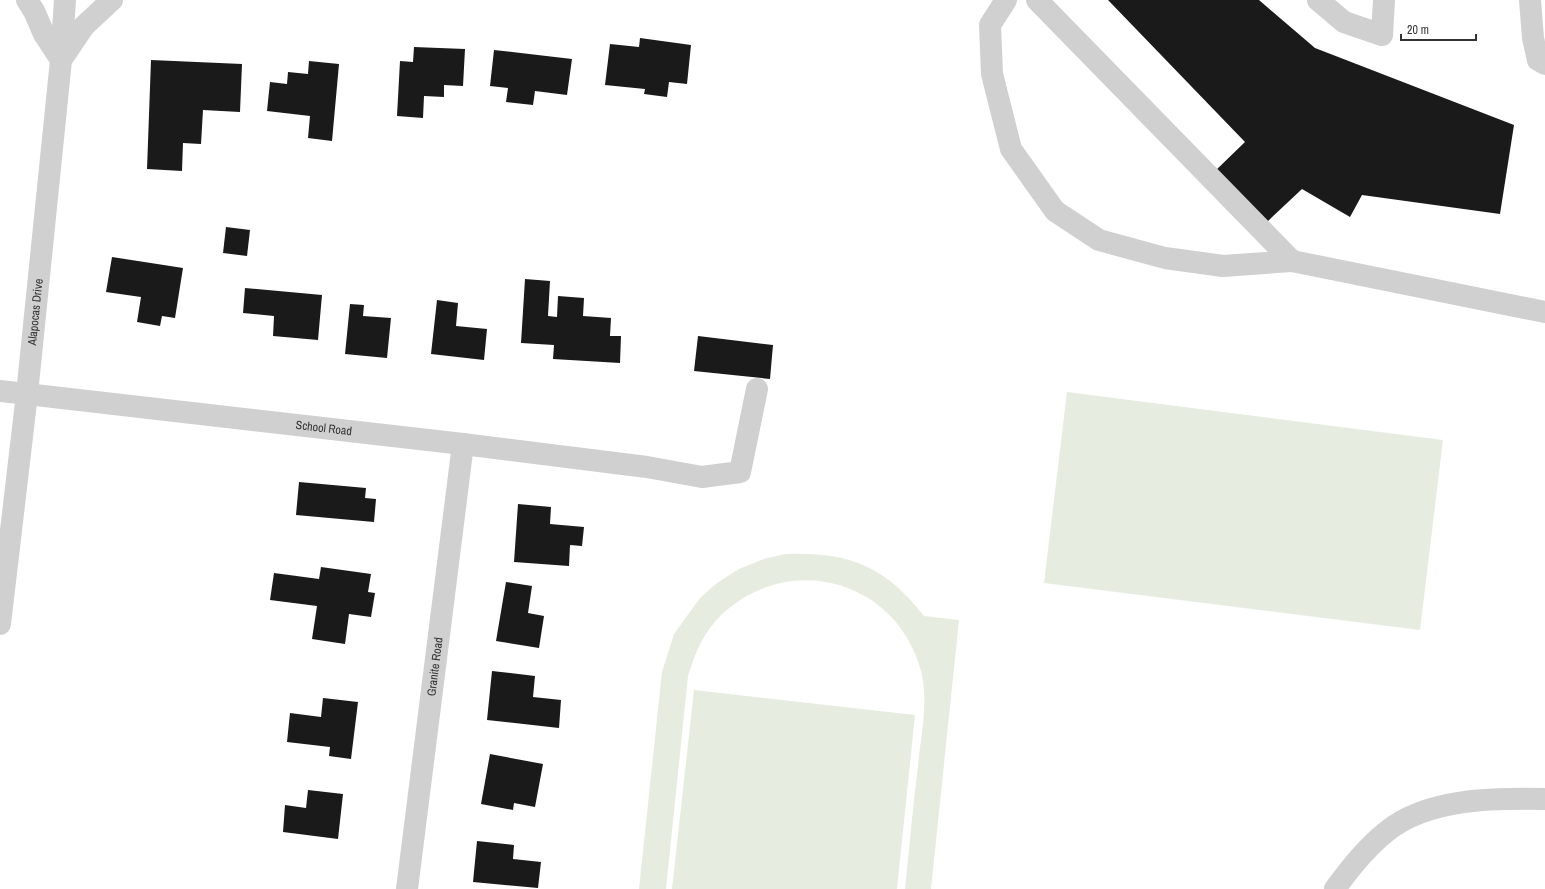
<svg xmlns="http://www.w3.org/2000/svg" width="1545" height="889" font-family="'Archivo Narrow',sans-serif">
<rect width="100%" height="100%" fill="#fff"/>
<g fill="#e6ecdf">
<path d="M1067,392L1443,440L1420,630L1044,583Z"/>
<path d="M785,554C848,552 884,565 924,616L959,620L931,889H905C909,848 913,807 918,766C921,733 930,696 919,664C892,581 794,554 728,609C706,627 696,650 688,676L666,889H639L662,672L674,634L700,598L717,583L739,569L764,559Z"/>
<path d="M694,690L915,715L897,889H672Z"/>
</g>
<g fill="#1a1a1a">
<path d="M1108,0H1259L1315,48L1514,125L1500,214L1362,195L1350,217L1302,189L1268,221L1262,220L1214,172L1245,142Z"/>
<path d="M640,38L691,45L687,84L669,82L667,97L644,94L645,89L605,85L610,44L639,47Z"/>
<path d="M414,47L465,49L463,86L444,85V97L424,96L423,118L397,116L400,61L413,62Z"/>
<path d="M494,50L572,59L567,95L535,91L533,105L506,102L508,88L490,86Z"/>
<path d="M151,60L242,64L240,112L203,110L201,144L183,143L182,171L147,169Z"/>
<path d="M309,61L339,64L332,141L308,138L310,116L267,111L270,82L287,84L288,72L308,74Z"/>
<path d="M226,227L250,230L247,256L223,253Z"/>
<path d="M112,257L183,268L175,318L162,316L160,326L137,322L141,297L106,292Z"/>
<path d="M525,279L550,281L548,316L557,317L558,296L584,298L583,316L611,318L610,336H621L620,363L553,359L554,345L521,343Z"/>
<path d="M245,288L322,295L318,340L273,336L274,316L243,313Z"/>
<path d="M437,300L458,303L456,326L487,329L484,360L431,354Z"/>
<path d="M350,304L364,305L363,316L391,318L387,358L345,354Z"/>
<path d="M698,336L773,345L770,379L694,371Z"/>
<path d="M299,482L366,488L365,498L376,499L374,522L296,515Z"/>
<path d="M518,504L551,507L550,524L584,527L582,546L570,545L569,566L514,562Z"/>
<path d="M321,567L371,574L368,592L375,593L371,617L349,614L345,644L312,639L317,606L270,600L274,573L319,579Z"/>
<path d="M506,582L532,586L528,613L544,616L539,648L496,641Z"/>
<path d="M492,671L535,676L533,697L561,700L559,728L487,720Z"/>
<path d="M323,698L358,702L351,759L329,756L330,747L287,742L290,713L321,717Z"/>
<path d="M490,754L543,764L535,807L514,803L513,810L481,804Z"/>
<path d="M308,790L343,794L338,839L283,832L285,805L306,808Z"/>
<path d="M477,841L514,845L513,859L541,862L538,888L473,882Z"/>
</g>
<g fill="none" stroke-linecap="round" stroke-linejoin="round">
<g stroke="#d0d0d0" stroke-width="22">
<path d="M27,0L34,11L44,34L61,60"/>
<path d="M1006,0L990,25L992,74L1011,149L1055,211L1099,240L1165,258L1223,266L1292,261L1037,0"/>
<path d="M1318,0L1344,22L1382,35L1384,0"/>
<path d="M1530,0L1533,38L1538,60L1545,64"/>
<path d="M61,60L84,26L112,0"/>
<path d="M1292,261L1545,312"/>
<path id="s1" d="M0,391L463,444L647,467L702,477L740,472L757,389"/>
<path id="s2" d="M0,624L27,394L61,60L65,0"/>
<path id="s3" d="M407,889L463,444"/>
<path d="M1335,889C1350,868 1366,848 1386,832C1427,798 1494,798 1545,799"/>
</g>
</g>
<g text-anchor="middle" stroke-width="4" stroke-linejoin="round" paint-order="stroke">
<g font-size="12" fill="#333" stroke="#fff">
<text dy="4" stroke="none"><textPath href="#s2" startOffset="314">Alapocas Drive</textPath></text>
<text dy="4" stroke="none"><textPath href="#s1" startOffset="326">School Road</textPath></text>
<text dy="4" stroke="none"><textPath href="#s3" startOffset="224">Granite Road</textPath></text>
</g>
</g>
<path d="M1401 34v6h75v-6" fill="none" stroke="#333333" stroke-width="2"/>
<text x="1407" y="34" font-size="12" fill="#333333" stroke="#ffffff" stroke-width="3" paint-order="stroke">20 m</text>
</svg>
